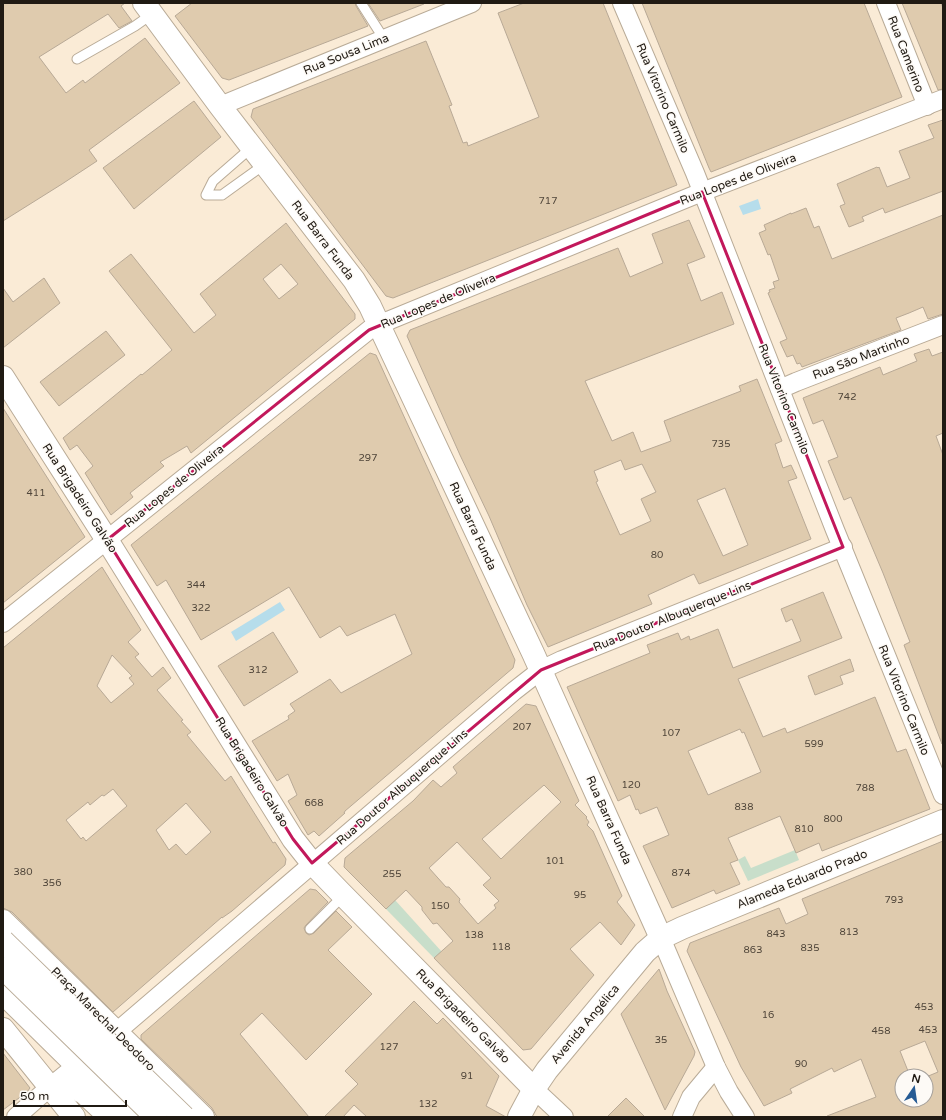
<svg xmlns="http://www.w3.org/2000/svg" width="946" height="1120" font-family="'Varela Round',sans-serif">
<rect width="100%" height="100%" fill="#faebd6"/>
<g fill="#c8deca">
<path d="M795,850L799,860L748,881L738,860L745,856L751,868Z"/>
<path d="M395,900L442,952L434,958L386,909Z"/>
</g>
<g fill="#b6ddeb">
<path d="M758,199L761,209L743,215L739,206Z"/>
<path d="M280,602L285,610L236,641L231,632Z"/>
</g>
<g fill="#dfcbae" stroke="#b8a996" fill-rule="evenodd">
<path d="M3,3H125L121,6L132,21L119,28L108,14L39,57L66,93L83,80L85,83L145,38L180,83L89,150L97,161L62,184L3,221Z"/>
<path d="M192,3H355L356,6L368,26L229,80L222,78L175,16Z"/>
<path d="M368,3H424V4L380,21Z"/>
<path d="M524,3H603L677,185L393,298L386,296L251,117L253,109L426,41L452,105L449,106L463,143L467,142L468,146L539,117L498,13Z"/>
<path d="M642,3H864L902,97L711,172L709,168Z"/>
<path d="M902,3H941L943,8V89L938,90Z"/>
<path d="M194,101L221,137L134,209L103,168Z"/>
<path d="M943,120V191L885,213L883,208L862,217L864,221L849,227L840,206L845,204L837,184L877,167L878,168L879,167L887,187L910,178L899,151L934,138L928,125Z"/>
<path d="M806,208L814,228L819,226L832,259L943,215V314L928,319L923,307L909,313L896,318L901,330L802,367L800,363L797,364L793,355L787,357L780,342L787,339L768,293L770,292L769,290L775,288L773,282L779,280L770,254L768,255L759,233L766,230L764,225L791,213V214Z"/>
<path d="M689,220L705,257L687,264L701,301L722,292L734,324L585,381L612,441L633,432L641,452L671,441L664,421L741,391L739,386L757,379L782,441L775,444L783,468L791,465L797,478L788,481L811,539L699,584L694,574L648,595L652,604L548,647L527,605L489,516L460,455L407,336L410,330L618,248L630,277L663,263L652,234ZM621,460L625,470L642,464L656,492L641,499L651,521L620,535L596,482L598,481L594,471ZM725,488L748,545L723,556L697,500Z"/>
<path d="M286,223L355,314V319L191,453L187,446L160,462L164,466L130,493L133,497L111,515L85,473L93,466L77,445L70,450L63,438L141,374L142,375L172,350L109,271L131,254L194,333L216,315L200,294ZM281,264L298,284L279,299L263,279Z"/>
<path d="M44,278L60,303L3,348V288L13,302Z"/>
<path d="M106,331L125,355L59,406L40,382Z"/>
<path d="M929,349L932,356L943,352V433L936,436L943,455L942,744L904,645L910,642L883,573L851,497L844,500L828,461L838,457L823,420L813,424L803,398L880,367L883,375L917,361L914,354Z"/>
<path d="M370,353L376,355L515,660L513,668L345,811L344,813H345L319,836L314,831L308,835L288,801L297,795L288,774L277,781L252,741L289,719L288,716L295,711L290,704L330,679L341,693L412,654L395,614L347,636L340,626L320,638L289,587L201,640L166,580L157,586L131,545Z"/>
<path d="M3,408L85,537L3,603Z"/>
<path d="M102,567L141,630L128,642L139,654L135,657L152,677L163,667L171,678L157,690L183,720L181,721L191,732L187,735L225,781L231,776L273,843L275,842L286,859L285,865L232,911L222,918V917L113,1012L12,912L3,908V648ZM112,655L132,676L129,678L134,684L111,703L97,686ZM113,789L127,806L86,841L83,837L81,839L66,820L88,802L90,805L102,795L104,796ZM186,803L211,832L186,855L176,844L169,850L156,830Z"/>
<path d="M823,592L842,638L738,679L763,737L785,728L787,733L875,697L897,752L906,749L930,809L822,851L819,843L796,853L780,816L728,838L738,860L730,863L740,884L716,894L714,890L672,908L643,846L669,835L657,807L640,814L638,809L636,810L630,795L618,801L567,687L650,653L647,645L678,633L681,640L689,636L690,640L718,629L733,668L801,641L792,619L786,622L781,609ZM740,729L742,733L744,732L761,772L708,795L688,751Z"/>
<path d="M273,632L298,672L244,706L218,666Z"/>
<path d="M850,659L854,671L840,676L843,684L815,695L808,676Z"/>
<path d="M526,704L536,706L579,801L575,805L587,817L586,818L589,822L587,825L593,831L622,896L617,902L635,925L621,945L600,922L570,949L594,975L531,1049L523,1050L434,958L453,941L437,923L433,924L422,910V907L406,890L386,909L344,867L345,858L413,801L433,780L441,787L457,773L453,767ZM544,785L561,802L501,859L482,839ZM457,842L491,878L483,885L499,901L494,905L496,908L478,924L459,902L460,899L449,887H446L429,868Z"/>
<path d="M943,841V1117H827V1116L876,1097L861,1059L834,1072L832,1068L790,1089L792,1093L764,1106L741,1067L687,951L690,943L779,908L786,924L808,914L802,899ZM925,1041L938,1072L926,1077V1100H902V1076H910L900,1051Z"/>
<path d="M310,889L316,890L328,902L306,925L304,928L306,933L309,935L314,933L336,911L352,927L328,950L372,994L306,1060L262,1013L240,1034L309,1117H217L212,1108L141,1039V1035Z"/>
<path d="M659,969L667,991L695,1052L694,1056L665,1110L621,1014Z"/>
<path d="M414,1001L437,1024L443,1018L499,1076L486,1106L506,1117H367L354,1105L343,1117H324L358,1084L345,1071Z"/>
<path d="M3,1053L30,1088L27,1092L3,1110Z"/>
<path d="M626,1098L645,1117H607Z"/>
</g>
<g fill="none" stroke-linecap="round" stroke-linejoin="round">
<defs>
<g id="lane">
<path d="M361,3L384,39"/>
<path d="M77,59L135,26L152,14"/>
<path d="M252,147L213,181L206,195H222L265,164"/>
<path d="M310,929L343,896"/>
</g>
<g id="street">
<path d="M622,3L695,173L835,530L943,795"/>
<path d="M886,3L927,106"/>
<path d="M220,106L472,3"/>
<path d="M780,389L796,382L943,325"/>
<path d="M3,623L369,330L390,320L702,192L943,99"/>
<path d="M661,938L716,1067L729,1092L745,1117"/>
<path d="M106,1041L514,691L541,670L562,660L843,547"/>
<path d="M534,1089L564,1117"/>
<path d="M16,1117L50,1087L87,1057"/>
<path d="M682,1117L691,1097L716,1067"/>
</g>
<g id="secondary">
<path d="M144,3L220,106L354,280L370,306L533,653L661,938"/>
<path d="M3,377L107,540L293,839L312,863L340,892L534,1089"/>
<path d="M3,1029L74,1117"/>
<path d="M519,1117L534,1089L547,1070L645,952L661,938L682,928L943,821"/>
</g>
<g id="primary">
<path d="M3,921L203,1117"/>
<path d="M3,993L129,1117"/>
</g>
<path id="highway" d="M50,1087L76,1089L84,1093L110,1117"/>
</defs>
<use href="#lane" stroke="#b9ab97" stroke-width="11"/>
<use href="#street" stroke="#b9ab97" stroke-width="20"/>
<use href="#secondary" stroke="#b9ab97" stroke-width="24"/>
<use href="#primary" stroke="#b9ab97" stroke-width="24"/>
<use href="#highway" stroke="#b9ab97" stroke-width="24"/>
<use href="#lane" stroke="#fff" stroke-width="9"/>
<use href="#street" stroke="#fff" stroke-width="18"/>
<use href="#secondary" stroke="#fff" stroke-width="22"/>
<use href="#primary" stroke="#fff" stroke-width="22"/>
<use href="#highway" stroke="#fff" stroke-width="22"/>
<defs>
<g id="highway-bridge">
<path d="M3,941L184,1117"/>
<path d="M3,968L156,1117"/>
</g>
</defs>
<use href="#highway-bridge" stroke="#b9ab97" stroke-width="24" stroke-linecap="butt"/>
<use href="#highway-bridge" stroke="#fff" stroke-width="22"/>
</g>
<path fill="none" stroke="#c2185b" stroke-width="3" stroke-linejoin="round" d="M702,192L843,547L541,670L312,863L293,839L107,540L369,330Z"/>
<g text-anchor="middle" stroke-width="3" stroke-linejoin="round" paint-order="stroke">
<g font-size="10" fill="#50463a">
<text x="548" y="204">717</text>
<text x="847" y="400">742</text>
<text x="721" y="447">735</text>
<text x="368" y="461">297</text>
<text x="36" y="496">411</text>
<text x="657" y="558">80</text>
<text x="196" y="588">344</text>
<text x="201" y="611">322</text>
<text x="258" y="673">312</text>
<text x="522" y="730">207</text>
<text x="671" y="736">107</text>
<text x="814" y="747">599</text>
<text x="631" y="788">120</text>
<text x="865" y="791">788</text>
<text x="314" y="806">668</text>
<text x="744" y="810">838</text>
<text x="833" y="822">800</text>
<text x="804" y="832">810</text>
<text x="555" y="864">101</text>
<text x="23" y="875">380</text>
<text x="681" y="876">874</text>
<text x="392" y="877">255</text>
<text x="52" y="886">356</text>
<text x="580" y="898">95</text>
<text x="894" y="903">793</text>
<text x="440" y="909">150</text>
<text x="849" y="935">813</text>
<text x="776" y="937">843</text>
<text x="474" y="938">138</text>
<text x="501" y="950">118</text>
<text x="810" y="951">835</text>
<text x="753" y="953">863</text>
<text x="924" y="1010">453</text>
<text x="768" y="1018">16</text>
<text x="928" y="1033">453</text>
<text x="881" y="1034">458</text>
<text x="661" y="1043">35</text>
<text x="389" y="1050">127</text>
<text x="801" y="1067">90</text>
<text x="467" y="1079">91</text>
<text x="428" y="1107">132</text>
</g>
<g font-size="12" fill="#201a13" stroke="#fdfaf6">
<text transform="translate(346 54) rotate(-22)" y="4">Rua Sousa Lima</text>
<text transform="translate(906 54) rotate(69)" y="4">Rua Camerino</text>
<text transform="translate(663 98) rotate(67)" y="4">Rua Vitorino Carmilo</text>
<text transform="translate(738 179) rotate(-21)" y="4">Rua Lopes de Oliveira</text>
<text transform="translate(323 240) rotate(53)" y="4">Rua Barra Funda</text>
<text transform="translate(438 301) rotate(-23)" y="4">Rua Lopes de Oliveira</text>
<text transform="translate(861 357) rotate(-21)" y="4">Rua São Martinho</text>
<text transform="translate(784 399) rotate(68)" y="4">Rua Vitorino Carmilo</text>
<text transform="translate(174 486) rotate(-39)" y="4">Rua Lopes de Oliveira</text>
<text transform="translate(80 498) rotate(57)" y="4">Rua Brigadeiro Galvão</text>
<text transform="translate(473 526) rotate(65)" y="4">Rua Barra Funda</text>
<text transform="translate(672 616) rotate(-22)" y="4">Rua Doutor Albuquerque Lins</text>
<text transform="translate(904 700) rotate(68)" y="4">Rua Vitorino Carmilo</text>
<text transform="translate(252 772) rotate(58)" y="4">Rua Brigadeiro Galvão</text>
<text transform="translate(402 787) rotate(-41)" y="4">Rua Doutor Albuquerque Lins</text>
<text transform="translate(609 820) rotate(66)" y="4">Rua Barra Funda</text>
<text transform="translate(802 879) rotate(-22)" y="4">Alameda Eduardo Prado</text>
<text transform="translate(463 1016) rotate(45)" y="4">Rua Brigadeiro Galvão</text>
<text transform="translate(103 1019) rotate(45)" y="4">Praça Marechal Deodoro</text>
<text transform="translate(585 1024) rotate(-50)" y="4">Avenida Angélica</text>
</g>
</g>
<rect width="946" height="1120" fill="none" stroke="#201a13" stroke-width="8"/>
<g transform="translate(914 1088) rotate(13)"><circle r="19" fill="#fdfaf6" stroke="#a5a09b"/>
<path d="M0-3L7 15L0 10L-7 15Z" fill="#265b94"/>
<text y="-6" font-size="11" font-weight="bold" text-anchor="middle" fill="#201a13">N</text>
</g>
<path d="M14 1100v6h112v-6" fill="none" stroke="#201a13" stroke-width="2"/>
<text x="20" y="1100" font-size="12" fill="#201a13" stroke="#fdfaf6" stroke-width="3" paint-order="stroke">50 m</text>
</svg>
